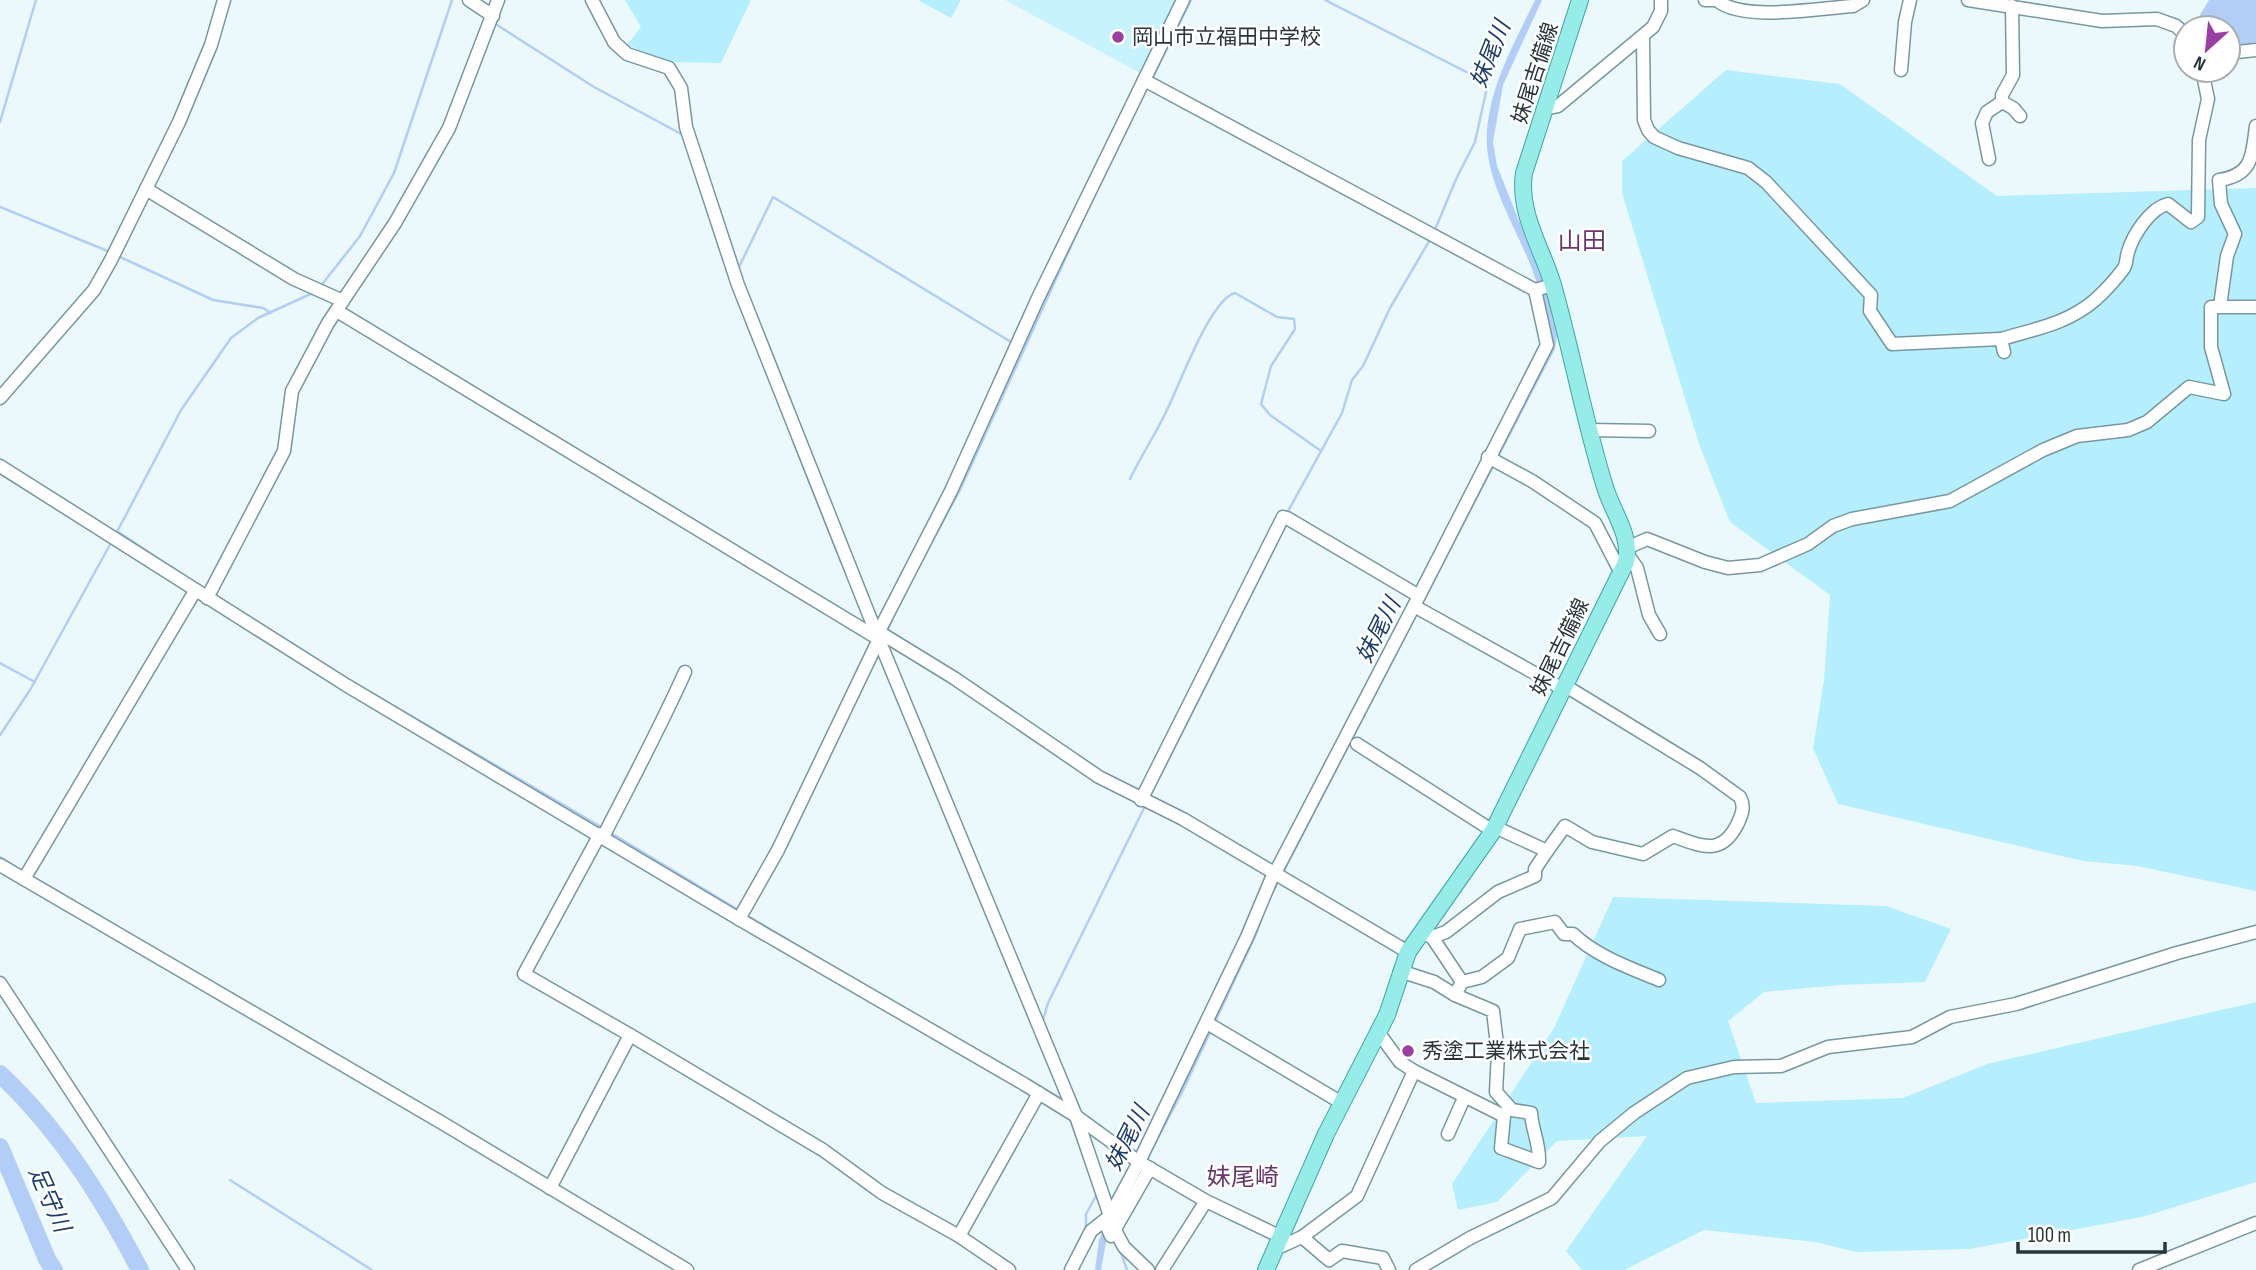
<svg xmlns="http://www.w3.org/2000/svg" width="2256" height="1270" font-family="'Sofia Sans Condensed','Noto Sans JP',sans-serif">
<rect width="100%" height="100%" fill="#ebf9fd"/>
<path fill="#c6f3fd" d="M1005,0H1180L1144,75Z"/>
<g fill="#b5effd">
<path d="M625,0H751L721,63L670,62L627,45L641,27Z"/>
<path d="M918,0H961L951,18Z"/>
<path d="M1726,70L1840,84L1997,196L2256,188V891L2137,866L2083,861L1838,804L1813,748L1824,681L1830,595L1730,522L1699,444L1622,193V161Z"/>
<path d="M1613,897L1886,906L1951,929L1925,982L1840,985L1764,992L1728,1021L1756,1103L1903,1098L1987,1064L2256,1002V1182L2142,1217L1970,1249L1856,1252L1815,1242L1704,1230L1624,1270H1582L1566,1251L1647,1136L1557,1141L1497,1202L1458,1210L1452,1184L1554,1028Z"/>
</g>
<g fill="#b3cef6">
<path d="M1535,0H1542L1503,85L1493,142L1497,166L1544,283L1557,335L1555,349L1267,906L1257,935L1183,1093L1107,1237L1101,1270H1095L1099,1240L1258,912L1549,346C1545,321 1542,295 1533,272C1517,227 1483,180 1487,130C1491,83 1515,42 1535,0Z"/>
<path d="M2209,0H2256V42L2228,48V28H2192Z"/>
</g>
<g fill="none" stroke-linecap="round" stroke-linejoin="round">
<g stroke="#b3cef6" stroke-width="2.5">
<path d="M1325,0L1488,83L1475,142L1457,177L1434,232"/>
<path d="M2020,2L2072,10"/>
<path d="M2155,13L2177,19L2190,28"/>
<path d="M494,23L594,87L683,135"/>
<path d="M1152,79L1191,0"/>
<path d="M0,122L36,0"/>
<path d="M0,207L110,252"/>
<path d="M116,255L213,300L263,308L271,313"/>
<path d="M739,267L773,197L1011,342"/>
<path d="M320,287L360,236L394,173L452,0"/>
<path d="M346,309L783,574"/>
<path d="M793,441L841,562"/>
<path d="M1130,479C1141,456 1155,435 1166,412C1178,389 1210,299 1235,293L1277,317L1294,319L1295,329L1271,366L1261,404L1270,415L1321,451"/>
<path d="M1287,513L1342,413L1352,380L1363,366L1390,308L1431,238"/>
<path d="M117,531L186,577"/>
<path d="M117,532L181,410L231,338L258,318L315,292"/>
<path d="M916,571L960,490L1086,213L1147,88"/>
<path d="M215,595L353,682L603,828"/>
<path d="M887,631L897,608"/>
<path d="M0,663L35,682"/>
<path d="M882,663L913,737"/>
<path d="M0,735L30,690L112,541"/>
<path d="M1150,796L1235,627"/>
<path d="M611,833L740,911"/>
<path d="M0,857L24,872"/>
<path d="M30,875L130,934"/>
<path d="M746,915L827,963"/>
<path d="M217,985L338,1055"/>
<path d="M1043,1020L1048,1003L1145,806"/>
<path d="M1042,1088L1063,1100"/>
<path d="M1072,1091L1079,1107"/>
<path d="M1070,1119L1081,1149"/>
<path d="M230,1180L372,1270"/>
<path d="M1086,1230V1214L1097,1194"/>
<path d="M1120,1250L1127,1270"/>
</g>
<g stroke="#b3cef6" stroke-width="18">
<path d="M0,1074C60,1130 102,1198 140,1270"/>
<path d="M0,1147L47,1259L54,1270"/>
</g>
<defs>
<g id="minor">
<path d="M469,0L493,16"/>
<path d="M592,0L614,42L627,54L669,68L681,88L686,127L738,285L877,635L1076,1116L1110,1216"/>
<path d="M1705,0H1719"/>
<path d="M1968,0L2102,21L2157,19L2176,26L2186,35"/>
<path d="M1718,1C1744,22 1820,8 1853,6L1863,0"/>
<path d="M1643,37L1644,120L1648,130L1654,137L1678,148L1748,168L1766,182L1871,295L1870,311L1892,344L2001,339L2004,352"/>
<path d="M2228,53L2256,50"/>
<path d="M1901,70L1905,22L1910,0"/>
<path d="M1144,80L1535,290L1553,285"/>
<path d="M2002,102L2013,108L2020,116"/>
<path d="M1547,108L1558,106L1653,27L1661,11V0"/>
<path d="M1989,159L1982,123L1987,112L2002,102V95L2013,75L2012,6"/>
<path d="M146,189L294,279L343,301"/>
<path d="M2220,306L2227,256L2235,234L2221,204L2219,180C2253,175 2252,156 2256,126"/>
<path d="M337,311L879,639"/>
<path d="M2001,339C2035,329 2067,324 2095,300C2105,291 2116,279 2124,268C2127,263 2126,258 2128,252C2133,235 2150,208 2168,204L2191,222L2198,217L2199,140L2208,99L2202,70"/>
<path d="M0,398L94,290L111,260L179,122L211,45L224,0"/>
<path d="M1589,430L1649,431"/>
<path d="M1488,457L1532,481L1595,523L1621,573"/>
<path d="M0,466L346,685L739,919L1024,1084L1076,1116L1139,1162L1206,1201L1281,1237"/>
<path d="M1627,548L1647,539L1705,562L1728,568L1760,565L1808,544L1833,526L1852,519L1950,501L2043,450L2077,436L2128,430L2147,422L2189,387L2224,394L2211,347V307H2256"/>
<path d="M1628,555L1637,568L1649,615L1660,634"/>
<path d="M1419,596L1547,345L1535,290"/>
<path d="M207,598L284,451L292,391L328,323L395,223L449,128L498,0"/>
<path d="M1414,606L1563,689"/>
<path d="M879,632L954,678L1099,777L1183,819L1408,952"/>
<path d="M877,635L951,491L1038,298L1183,0"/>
<path d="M1357,744L1493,831"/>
<path d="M1141,800L1283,517L1287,518L1419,596L1274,875"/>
<path d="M1495,827L1547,851L1565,826L1592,842L1643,854L1673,836C1703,847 1722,856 1738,823C1742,814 1745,807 1740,797L1700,768L1564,685"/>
<path d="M603,837C631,782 660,728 685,672"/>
<path d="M0,865L444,1124L687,1270"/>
<path d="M24,879L195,591"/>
<path d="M739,919L778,850L879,639"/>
<path d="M1421,933L1432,937L1446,932L1498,892L1535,876V869L1547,851"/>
<path d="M1432,937L1462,982"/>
<path d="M1400,971L1434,982L1455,995L1462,982L1482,977L1508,958L1520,929L1555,922L1564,934H1573C1596,956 1630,968 1659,980"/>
<path d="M0,983L188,1270"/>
<path d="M1207,1023L1342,1103"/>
<path d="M1378,1032L1400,1062L1414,1071L1504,1116L1501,1148L1539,1162C1540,1144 1532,1130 1531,1113L1512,1110L1496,1092L1498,1053L1493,1011L1455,995"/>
<path d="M630,1035L823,1150L882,1193L959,1236L1009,1270"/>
<path d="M1448,1134L1464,1098"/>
<path d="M550,1188L630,1035L524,974L600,834"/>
<path d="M1105,1222L1111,1236L1150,1168"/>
<path d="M1116,1232L1124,1247L1148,1270"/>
<path d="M959,1236L1039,1093"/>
<path d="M1302,1237L1329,1260L1342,1251L1383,1258L1389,1270"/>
<path d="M1275,1249L1302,1237L1357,1196L1414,1071"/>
<path d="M1071,1270L1091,1231L1110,1216L1139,1162L1247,937L1273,875"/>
<path d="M1162,1270L1206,1201"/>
<path d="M1416,1270L1470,1238L1552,1198L1600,1141L1634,1113L1687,1078L1734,1067L1781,1066L1828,1047L1912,1037L1950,1017L2016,1004L2177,953L2256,932"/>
<path d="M2139,1270L2256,1223"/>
</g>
<path id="major" d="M1266,1270L1326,1134L1387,1015L1408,952L1493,831L1626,562C1632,536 1612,511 1605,487C1584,420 1572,352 1553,285C1542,248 1518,213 1524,173L1580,0"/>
</defs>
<use href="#minor" stroke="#7798a0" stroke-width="15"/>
<use href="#major" stroke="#41a4a2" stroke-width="18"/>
<use href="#minor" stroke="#fff" stroke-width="12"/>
<use href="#major" stroke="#95ece9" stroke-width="16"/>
</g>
<g fill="#9c3da5" stroke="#fff" stroke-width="2.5">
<circle cx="1118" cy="37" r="7"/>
<circle cx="1408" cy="1051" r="7"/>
</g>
<g text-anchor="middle" stroke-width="5" stroke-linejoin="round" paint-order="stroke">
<g font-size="21" fill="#283639" stroke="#fff" text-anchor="start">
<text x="1132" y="44">岡山市立福田中学校</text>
<text x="1422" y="1058">秀塗工業株式会社</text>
</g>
<g font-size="21" fill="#283639" stroke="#fff">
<text transform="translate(1535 73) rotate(-72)" y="7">妹尾吉備線</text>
<text transform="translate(1560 647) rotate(-64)" y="7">妹尾吉備線</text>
</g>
<g font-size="23" font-style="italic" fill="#1b3c6d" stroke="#fff">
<text transform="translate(1490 54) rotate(-68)" y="8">妹尾川</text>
<text transform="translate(1378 630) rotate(-63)" y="8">妹尾川</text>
<text transform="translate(1127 1138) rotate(-63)" y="8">妹尾川</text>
<text transform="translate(50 1199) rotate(66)" y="8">足守川</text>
</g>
<g font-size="24" fill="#68386c" stroke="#fff">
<text x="1582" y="249">山田</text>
<text x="1243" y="1185">妹尾崎</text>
</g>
</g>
<g transform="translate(2207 49) rotate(207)"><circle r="33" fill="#ffffff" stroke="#a9afb0" stroke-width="2"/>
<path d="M0-5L12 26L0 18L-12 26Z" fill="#9c3da5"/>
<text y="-10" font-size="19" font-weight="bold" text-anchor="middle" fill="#283639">N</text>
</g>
<path d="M2018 1242v10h147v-10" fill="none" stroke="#283639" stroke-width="3.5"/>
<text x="2028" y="1242" font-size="21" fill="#283639" stroke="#ffffff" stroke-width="5" paint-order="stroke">100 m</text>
</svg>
